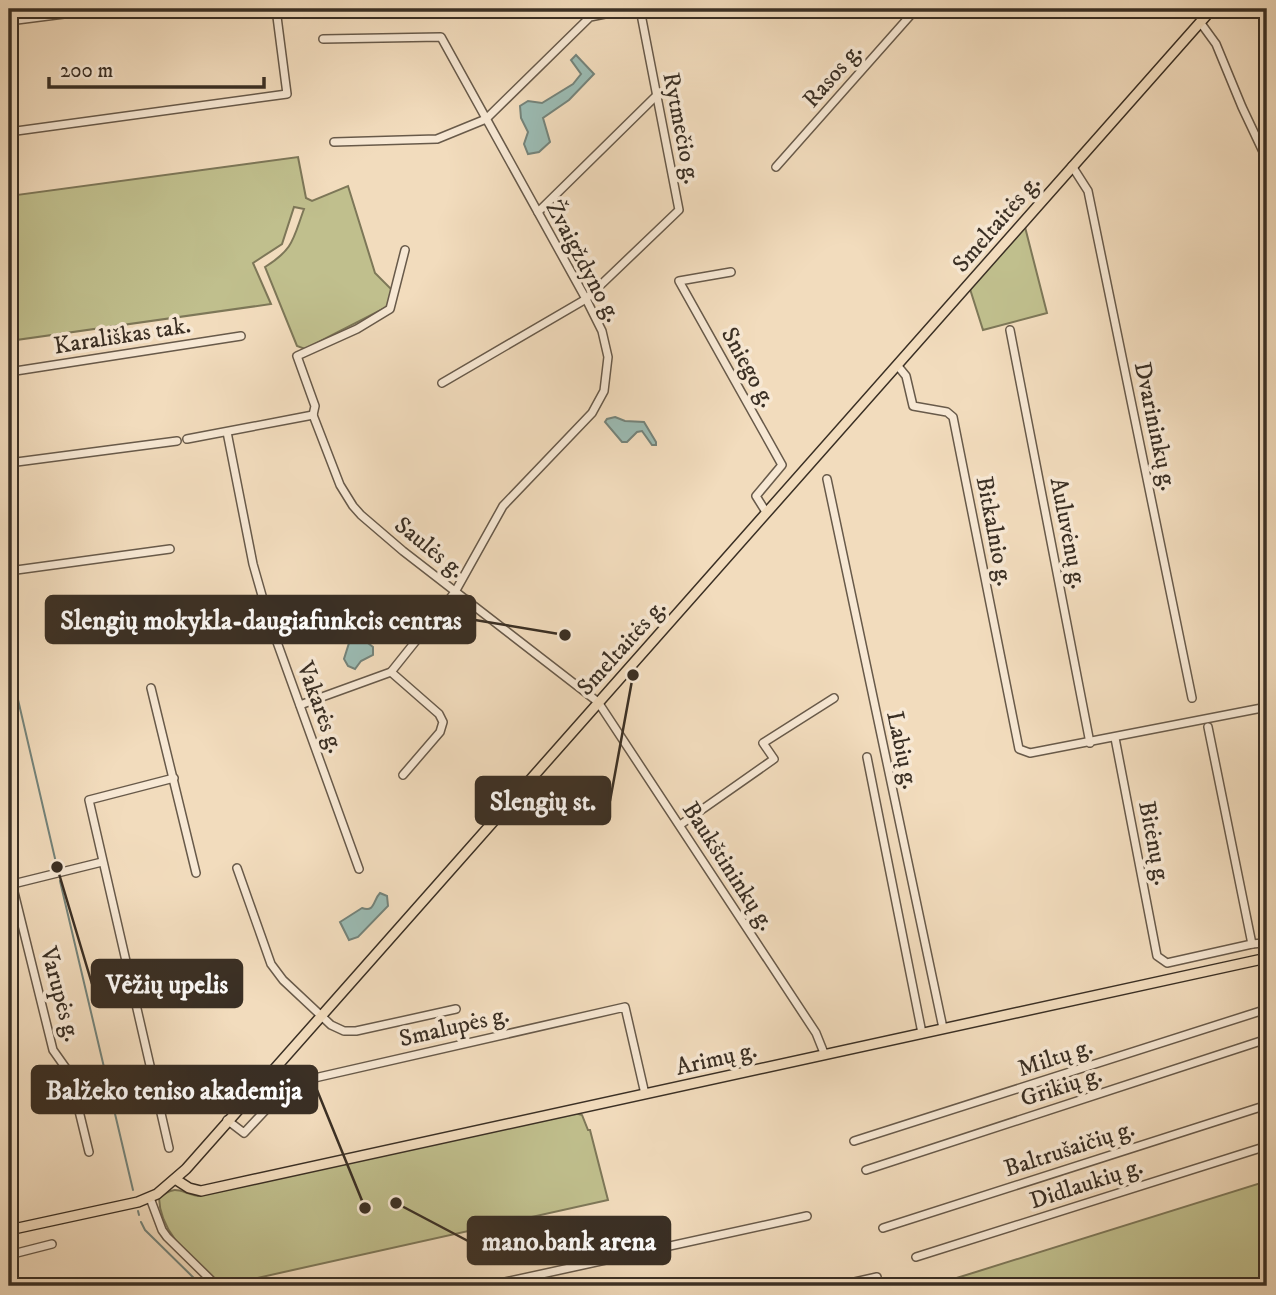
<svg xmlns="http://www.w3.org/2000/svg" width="1276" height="1295" font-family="'IM FELL DW Pica',serif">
<rect width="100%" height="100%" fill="#f2dcbd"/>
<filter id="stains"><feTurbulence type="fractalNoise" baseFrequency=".00286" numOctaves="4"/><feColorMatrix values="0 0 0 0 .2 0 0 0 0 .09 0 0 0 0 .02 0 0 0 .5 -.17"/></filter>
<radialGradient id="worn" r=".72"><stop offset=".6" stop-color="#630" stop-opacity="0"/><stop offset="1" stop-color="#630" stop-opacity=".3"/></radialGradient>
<g fill="#c0bf8d" stroke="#7d7758" stroke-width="2">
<path d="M298,157L306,198L312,201L348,186L375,273L392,290L389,303L385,308L305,349L297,346L265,267C294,249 293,239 304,209L294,207L282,244L253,263L271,304L9,341V196Z"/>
<path d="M1025,227L1047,313L983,330L970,289Z"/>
<path d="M575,1113L582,1115L588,1130H590L608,1200L221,1286C197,1262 160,1236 159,1198C176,1184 179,1192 198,1196Z"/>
<path d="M1267,1181V1286H930H931Z"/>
</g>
<g fill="#9bbbb3" stroke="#74837a" stroke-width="2">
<path d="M576,55L594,74L569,100L543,118L550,142L539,152L528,154L524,144L528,132L521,118L520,106L528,101L542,103L573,84L581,74L571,60Z"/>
<path d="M615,417L625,421L644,422L656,442V445H652L642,431L637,432L627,442H622L605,422L607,419Z"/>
<path d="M340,625H345L373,647V655L361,661L355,669L348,666L344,659L349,643L339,632Z"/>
<path d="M380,893L387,896L388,906L358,937L349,940L340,922L362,908C375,913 373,900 380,893Z"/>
</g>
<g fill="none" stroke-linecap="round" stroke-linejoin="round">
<g stroke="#74837a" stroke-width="2">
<path d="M9,661L57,867"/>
<path d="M60,881L133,1190"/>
<path d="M138,1211L139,1215"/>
<path d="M141,1222L145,1230L202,1286"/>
</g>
<defs>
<g id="minor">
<path d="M9,21L103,9"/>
<path d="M1200,22L1216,44L1242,107L1267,160"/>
<path d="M9,132L287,94L276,9"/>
<path d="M334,142L437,139L486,119L590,17L630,9"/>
<path d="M1072,166L1088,191L1192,698"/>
<path d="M776,167L916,9"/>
<path d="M538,212L656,96"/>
<path d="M731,272L679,281L782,465L756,496L766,512"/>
<path d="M1010,330L1090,743"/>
<path d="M897,365L906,376L913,406L947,412L953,417L1019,749L1030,753L1267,707"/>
<path d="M9,372L241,336"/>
<path d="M442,383L586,299L679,210L640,9"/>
<path d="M313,415L340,485L353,506L361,515L403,551L598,702L816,1033L824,1053"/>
<path d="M313,415L315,406L297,356L357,329L390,309L405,250"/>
<path d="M227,432L253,564L269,620L359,869"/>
<path d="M187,439L313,415"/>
<path d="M9,463L177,441"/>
<path d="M827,479L943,1028"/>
<path d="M9,571L170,549"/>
<path d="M391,672L439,714L443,722L440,732L403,775"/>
<path d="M151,688L196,873"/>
<path d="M300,705L391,672L455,592L503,506L592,413L604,391L608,357L602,331L586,299L441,37L323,39"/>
<path d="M1208,727L1252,944"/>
<path d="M1115,738L1157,956L1167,963L1252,944L1263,943L1267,948"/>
<path d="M867,757L922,1033"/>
<path d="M680,825L774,759L763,743L834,698"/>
<path d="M237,868L271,964L283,980L331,1025L344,1031H356L456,1009"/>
<path d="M12,884L53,1050L70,1074L89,1152"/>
<path d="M9,885L102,862"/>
<path d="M227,1120L244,1133L288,1086L297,1082L625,1007L645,1094"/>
<path d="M854,1141L1267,1009"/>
<path d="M169,1148L89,800L174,778"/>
<path d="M866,1170L1267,1039"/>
<path d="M150,1198L162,1230L167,1237L217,1286"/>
<path d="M883,1228L1267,1105"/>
<path d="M9,1255L52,1244"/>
<path d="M916,1257L1267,1146"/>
<path d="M487,1286L807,1216"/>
<path d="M837,1286L877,1277L878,1286"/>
</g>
<g id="major">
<path d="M175,1179L189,1188L201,1191L1267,958"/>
<path d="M9,1230L138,1202L157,1194L186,1169L1212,9"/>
</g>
</defs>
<use href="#minor" stroke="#685a4a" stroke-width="10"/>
<use href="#major" stroke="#3a2f24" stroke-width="12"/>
<use href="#minor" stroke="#f7e8d4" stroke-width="7"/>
<use href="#major" stroke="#f2dcbd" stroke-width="9"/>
</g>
<g text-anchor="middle" stroke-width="7" stroke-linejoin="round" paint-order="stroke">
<g font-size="24" fill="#3a2f24" stroke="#f7e8d4">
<text transform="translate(832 75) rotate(-49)" y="8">Rasos g.</text>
<text transform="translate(682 128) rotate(79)" y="8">Rytmečio g.</text>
<text transform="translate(996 223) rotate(-49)" y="8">Smeltaitės g.</text>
<text transform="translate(584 261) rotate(62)" y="8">Žvaigždyno g.</text>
<text transform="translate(122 335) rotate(-9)" y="8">Karališkas tak.</text>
<text transform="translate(749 367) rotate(61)" y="8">Sniego g.</text>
<text transform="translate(1156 426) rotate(78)" y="8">Dvarininkų g.</text>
<text transform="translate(995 531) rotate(79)" y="8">Bitkalnio g.</text>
<text transform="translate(1069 533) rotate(79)" y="8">Auluvėnų g.</text>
<text transform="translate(430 547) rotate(39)" y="8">Saulės g.</text>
<text transform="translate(621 647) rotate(-48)" y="8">Smeltaitės g.</text>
<text transform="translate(321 707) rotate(70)" y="8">Vakarės g.</text>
<text transform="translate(903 750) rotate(78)" y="8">Labių g.</text>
<text transform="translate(1155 843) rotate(79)" y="8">Bitėnų g.</text>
<text transform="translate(729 866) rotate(57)" y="8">Baukštininkų g.</text>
<text transform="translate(61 994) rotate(75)" y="8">Varupės g.</text>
<text transform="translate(454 1026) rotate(-13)" y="8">Smalupės g.</text>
<text transform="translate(1055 1057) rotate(-18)" y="8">Miltų g.</text>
<text transform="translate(716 1058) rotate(-13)" y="8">Arimų g.</text>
<text transform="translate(1061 1086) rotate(-18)" y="8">Grikių g.</text>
<text transform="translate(1069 1148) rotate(-18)" y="8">Baltrušaičių g.</text>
<text transform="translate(1086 1183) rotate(-18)" y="8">Didlaukių g.</text>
</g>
</g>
<path fill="none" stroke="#3a2f24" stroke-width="2.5" d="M565 635L475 620M633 675L610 801M57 867L92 984M365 1208L317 1090M396 1203L468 1241"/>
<g fill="#3a2f24" stroke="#f7e8d4" stroke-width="2.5">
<circle cx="565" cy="635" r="7"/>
<circle cx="633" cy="675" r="7"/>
<circle cx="57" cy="867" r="7"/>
<circle cx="365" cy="1208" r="7"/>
<circle cx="396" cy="1203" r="7"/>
</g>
<g fill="#3a2f24" stroke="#3a2f24" stroke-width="2.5">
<rect x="46" y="596" width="429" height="47" rx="7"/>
<rect x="476" y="777" width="134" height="47" rx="7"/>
<rect x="92" y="960" width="150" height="47" rx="7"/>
<rect x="32" y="1066" width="285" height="47" rx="7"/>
<rect x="468" y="1217" width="202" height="47" rx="7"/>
</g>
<g font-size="26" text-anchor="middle" font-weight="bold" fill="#fff">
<text x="261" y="629">Slengių mokykla-daugiafunkcis centras</text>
<text x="543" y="810">Slengių st.</text>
<text x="167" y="993">Vėžių upelis</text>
<text x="174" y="1099">Balžeko teniso akademija</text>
<text x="569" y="1250">mano.bank arena</text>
</g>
<rect width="1276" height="1295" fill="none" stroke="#f2dcbd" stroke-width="35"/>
<rect x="10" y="10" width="1255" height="1274" fill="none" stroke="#3a2f24" stroke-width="3.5"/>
<rect x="18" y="18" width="1241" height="1260" fill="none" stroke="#3a2f24" stroke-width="2"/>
<path d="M49 77v10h215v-10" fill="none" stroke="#3a2f24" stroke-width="3.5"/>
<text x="60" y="77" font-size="21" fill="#3a2f24" stroke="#f7e8d4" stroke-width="5" paint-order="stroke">200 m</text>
<rect width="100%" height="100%" filter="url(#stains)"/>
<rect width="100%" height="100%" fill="url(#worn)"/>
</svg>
